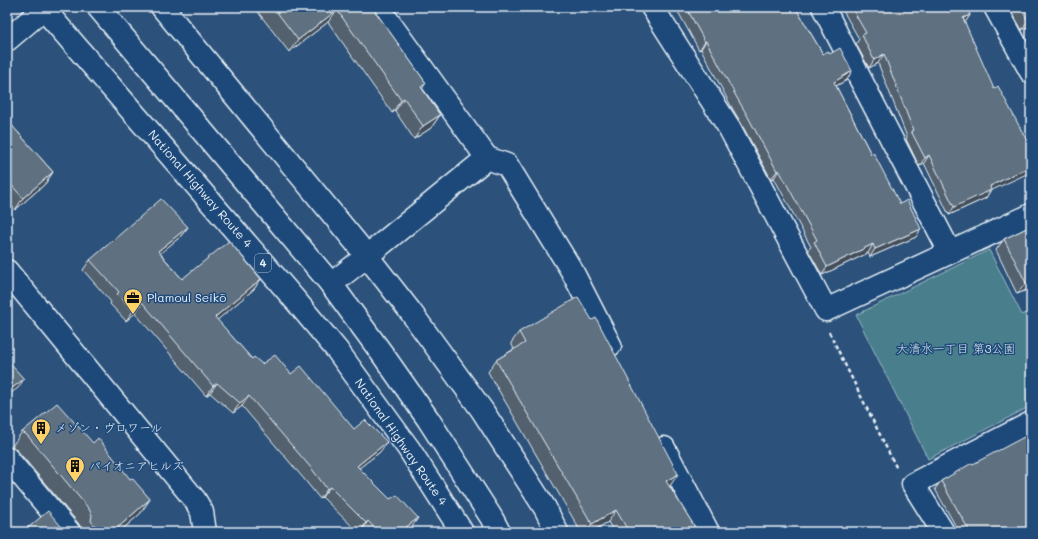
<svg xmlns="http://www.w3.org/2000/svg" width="1038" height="539" font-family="Mali,'Klee One',sans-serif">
<rect width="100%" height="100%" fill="#2c527b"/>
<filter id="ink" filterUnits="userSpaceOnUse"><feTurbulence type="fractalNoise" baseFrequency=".025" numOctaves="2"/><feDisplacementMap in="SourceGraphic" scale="8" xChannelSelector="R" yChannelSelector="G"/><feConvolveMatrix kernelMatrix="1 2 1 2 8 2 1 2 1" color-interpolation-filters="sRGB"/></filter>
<g filter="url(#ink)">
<path fill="#497e8c" stroke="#98b8c2" d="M989,250L1022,315L1031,310V406L928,459L856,315Z"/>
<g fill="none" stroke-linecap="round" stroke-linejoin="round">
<defs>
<g id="minor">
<path d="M162,7L367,256L410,311L482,410L545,508L557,532"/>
<path d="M652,7L730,129L826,310L1031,215"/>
<path d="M823,7L950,252"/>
<path d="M995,7L1031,72"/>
<path d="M487,158L507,165L572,271L610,345"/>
<path d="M331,284L367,256L487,158L378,7"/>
<path d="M664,448L708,532"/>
<path d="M7,458L69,532"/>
<path d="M943,532L913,484L1031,423"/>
</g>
<g id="tertiary">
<path d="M7,40L46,7"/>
<path d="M7,271L195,500L202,512L205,532"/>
</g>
<g id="trunk">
<path d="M42,7L296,301L337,350L409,449L462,532"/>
<path d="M98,7L331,284L383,355L428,419L491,517L499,532"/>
</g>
</defs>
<use href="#minor" stroke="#e8f1f8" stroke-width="25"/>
<use href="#tertiary" stroke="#e8f1f8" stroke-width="25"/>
<use href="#trunk" stroke="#e8f1f8" stroke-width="25"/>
<path stroke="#e8f1f8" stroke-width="2.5" stroke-dasharray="4 3" stroke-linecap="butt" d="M829,332L897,469"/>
<use href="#minor" stroke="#1f4a7a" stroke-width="22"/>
<use href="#tertiary" stroke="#1f4a7a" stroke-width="22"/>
<use href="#trunk" stroke="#1f4a7a" stroke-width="22"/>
</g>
<g fill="#52606e" stroke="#e8f1f8">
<path d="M254,7H372L426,83L422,89L440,115L431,128L414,139L395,111L392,113L328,22L289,52Z"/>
<path d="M669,7H795L823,54L847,80L836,86L871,154L916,237L870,257L868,253L822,275L808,250L811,247L774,178L771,179L741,123L731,106L701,49L699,50L676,8L672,10Z"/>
<path d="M841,7H966L970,15L965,22L990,191L986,198L949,215L924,163L919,166L906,139L907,137L878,63L869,68L856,44L859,39Z"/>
<path d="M1009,7H1031V25L1022,30Z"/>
<path d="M7,120L53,172L45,184L15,210L7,200Z"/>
<path d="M1031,226V288L1017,294L996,250L1004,239Z"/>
<path d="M188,227L180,237L160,253L182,279H261L254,289L217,320L252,359L262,364L291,374L380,452L359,468L411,528L406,532H358L322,497L320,499L304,479L242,406L233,413L210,393L206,396L135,313L126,321L110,304L111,302L83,270L90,260Z"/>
<path d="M519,332L670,486H669L698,532H614L608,522L591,532H581L488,372L496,360L514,349L511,343Z"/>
<path d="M22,432L93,443L150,499L140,514L119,532H81V530L79,524L17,450L12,446Z"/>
<path d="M973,464L1031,532H959L935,489L941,481Z"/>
</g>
<g fill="#424e5a" stroke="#e8f1f8">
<path d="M674,7H677L672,10Z"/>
<path d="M337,10L328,22L289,52L298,40Z"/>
<path d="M970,15L965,23L963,18Z"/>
<path d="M1031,20V25L1022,30L1028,21Z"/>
<path d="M706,41L701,49L699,50L705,42Z"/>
<path d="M884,54L878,63L869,68L874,60Z"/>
<path d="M852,71L847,80L828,90L834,82Z"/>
<path d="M404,98L395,111L392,113L401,100Z"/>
<path d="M440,115L431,128L414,139L423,126Z"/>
<path d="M929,155L924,163L919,166L925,158Z"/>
<path d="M1031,166V172L990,191L986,198L949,215L954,207L990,186Z"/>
<path d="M779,170L774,178L771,179L777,171Z"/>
<path d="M53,172L45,184L15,210L23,198Z"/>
<path d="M188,227L180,237L151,261L158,251Z"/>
<path d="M921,229L916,237L870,257L875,249Z"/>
<path d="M873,244L868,253L822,275L827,267Z"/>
<path d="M261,279L254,289L208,328L215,317Z"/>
<path d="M1031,280V288L1017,294L1026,283Z"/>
<path d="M142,302L135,313L126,321L133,311Z"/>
<path d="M24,379L18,388L7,396V392Z"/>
<path d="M217,383L210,393L206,396L213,386Z"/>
<path d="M249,396L242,406L233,413L240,403Z"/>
<path d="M387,442L380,452L349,476L357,466Z"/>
<path d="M678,474L670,486L657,493L666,481Z"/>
<path d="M330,487L322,497L320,499L327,489Z"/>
<path d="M150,499L140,514L119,532H113Z"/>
<path d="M616,510L608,522L591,532H587L592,524Z"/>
<path d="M418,518L411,528L406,532H400Z"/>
<path d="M368,521L361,532H360L366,523Z"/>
</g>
<g fill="#5f7080" stroke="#e8f1f8">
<path d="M273,7H372L426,83L421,87L440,115L423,126L404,98L401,100L337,10L298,40Z"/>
<path d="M686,7H795L823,54L828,51L830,54L840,48L852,71L834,82L871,154L873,152L900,204L907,200L921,229L875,249L873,244L827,267L814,242L817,240L779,170L777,171L747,115L737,98L706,41L705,42Z"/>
<path d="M851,7H966L970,15L963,18L994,89L998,86L1026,139L1028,137L1031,144V166L990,186L991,190L954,207L929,155L925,158L911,131L913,130L884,54L874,60L862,35L866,33Z"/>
<path d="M1020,7H1031V20L1028,21Z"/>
<path d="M7,120L53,172L23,198L7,180Z"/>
<path d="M161,199L188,227L158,251L182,279L229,241L261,279L215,317L252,359L254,357L262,364L275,355L291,374L301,366L354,429L365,420L387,442L357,466L390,499L397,495L418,518L400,532H378L368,521L366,523L330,487L327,489L312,469L249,396L240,403L217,383L213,386L142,302L133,311L117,294L119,292L90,260Z"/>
<path d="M1031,226V280L1026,283L1004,239Z"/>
<path d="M578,297L592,320L596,318L678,474L666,481L698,532H629L616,510L592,524L496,360L525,343L519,332Z"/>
<path d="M7,360L24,379L7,392Z"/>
<path d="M57,403L93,443L98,438L130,479L132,478L150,499L113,532H100L91,521L92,515L89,509L27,435L22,432Z"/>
<path d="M1026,436L1031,445V532H970L941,481L972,463L973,464Z"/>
<path d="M48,511L66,532H23Z"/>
</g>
</g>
<defs>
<symbol id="office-pin" viewBox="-11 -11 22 30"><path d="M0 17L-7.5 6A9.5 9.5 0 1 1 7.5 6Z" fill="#ffd166" stroke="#1f4a7a"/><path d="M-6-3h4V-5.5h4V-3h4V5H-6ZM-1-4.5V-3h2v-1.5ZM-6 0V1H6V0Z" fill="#111"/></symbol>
<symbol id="building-pin" viewBox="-11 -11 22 30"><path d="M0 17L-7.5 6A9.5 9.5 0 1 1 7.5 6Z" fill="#ffd166" stroke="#1f4a7a"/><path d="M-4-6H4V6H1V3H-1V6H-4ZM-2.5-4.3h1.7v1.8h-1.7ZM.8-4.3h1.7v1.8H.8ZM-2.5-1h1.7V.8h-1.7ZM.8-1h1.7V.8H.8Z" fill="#111"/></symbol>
</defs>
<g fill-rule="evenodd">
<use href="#office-pin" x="122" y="287" width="22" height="30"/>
<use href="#building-pin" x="30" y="417" width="22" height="30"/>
<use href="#building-pin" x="64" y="455" width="22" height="30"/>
</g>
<g text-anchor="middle" stroke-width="3" stroke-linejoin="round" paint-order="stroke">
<rect fill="#1f4a7a" stroke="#acbfd2" stroke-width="1" x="255" y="254" width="16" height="18" rx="3"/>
<g font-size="11" font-weight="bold" fill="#e8f1f8">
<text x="263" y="267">4</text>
</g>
<g font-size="12" fill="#e8f1f8" stroke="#1f4a7a">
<text transform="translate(200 189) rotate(49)" y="4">National Highway Route 4</text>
<text transform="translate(401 442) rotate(55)" y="4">National Highway Route 4</text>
</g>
<g font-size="12" fill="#e8f1f8" stroke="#1f4a7a" text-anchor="start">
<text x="147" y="302">Plamoul Seikō</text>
<text x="55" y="432">メゾン・ヴロワール</text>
<text x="89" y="470">パイオニアヒルズ</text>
</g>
<g font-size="12" fill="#d0e0e8" stroke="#1f4a7a">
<text x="956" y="353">大清水一丁目 第3公園</text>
</g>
</g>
<rect width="1038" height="539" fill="none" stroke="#1f4a7a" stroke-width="24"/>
<rect x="12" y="12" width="1014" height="515" fill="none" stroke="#e8f1f8" stroke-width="1.5" filter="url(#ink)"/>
</svg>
